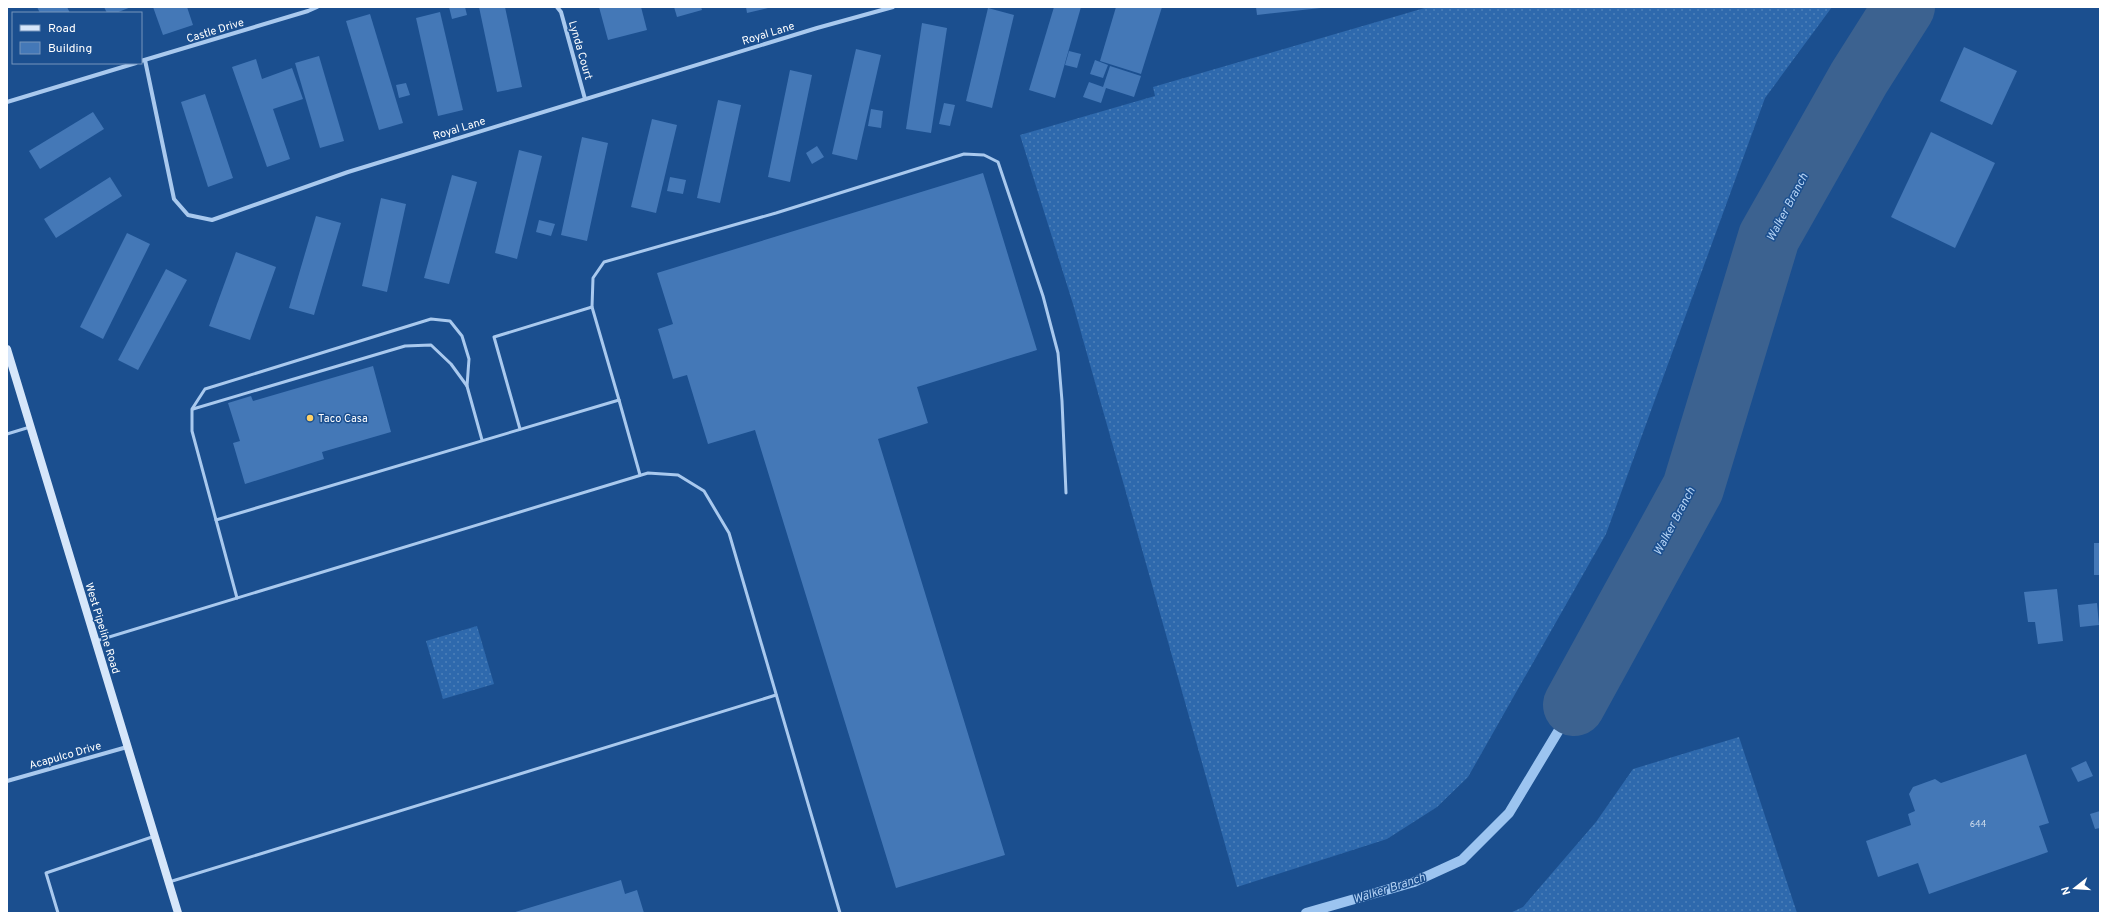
<svg xmlns="http://www.w3.org/2000/svg" width="2107" height="920" font-family="Overpass,sans-serif">
<defs>
<pattern id="grass-dots" width="8" height="8" patternUnits="userSpaceOnUse"><rect width="8" height="8" fill="#2e69ad"/><path d="M2 2h.1M6 6h.1" fill="none" stroke="#4d80b9" stroke-width="1.8" stroke-linecap="round"/></pattern>
</defs>
<rect width="100%" height="100%" fill="#1b4f8f"/>
<g fill="url(#grass-dots)">
<path d="M1428,7H1832L1765,98L1606,534L1468,777L1437,807L1387,839L1237,887L1073,304L1020,135L1155,96L1153,87Z"/>
<path d="M477,626L494,684L443,699L426,641Z"/>
<path d="M1739,737L1797,913H1510L1523,907L1596,822L1633,769Z"/>
</g>
<g fill="none" stroke-linecap="round" stroke-linejoin="round">
<path stroke="#9cc4f0" stroke-width="10" d="M1306,913L1414,882L1462,860L1509,813L1574,705"/>
<path stroke="#3c6290" stroke-width="62" d="M1574,705L1693,488L1769,237L1859,78L1904,7"/>
</g>
<g fill="#4478b7">
<path d="M37,7H67L70,13H40Z"/>
<path d="M104,7H131L116,13H107Z"/>
<path d="M153,7H187L193,25L163,35Z"/>
<path d="M449,7H465L467,15L452,19Z"/>
<path d="M479,7H505L522,87L497,92Z"/>
<path d="M599,7H641L647,30L608,40Z"/>
<path d="M674,7H701L702,10L677,17Z"/>
<path d="M746,7H768V8L747,13Z"/>
<path d="M1054,7H1081L1055,98L1029,90Z"/>
<path d="M1116,7H1162L1141,74L1100,61Z"/>
<path d="M1256,7H1321V8L1257,15Z"/>
<path d="M988,8L1014,15L992,108L966,101Z"/>
<path d="M440,12L463,110L438,116L416,18Z"/>
<path d="M370,14L403,123L379,130L346,21Z"/>
<path d="M922,23L947,28L931,133L906,129Z"/>
<path d="M1964,47L2017,71L1992,125L1940,101Z"/>
<path d="M856,49L881,55L857,160L832,154Z"/>
<path d="M1069,51L1081,54L1077,68L1065,65Z"/>
<path d="M319,56L344,141L320,148L295,63Z"/>
<path d="M256,59L262,79L292,68L303,99L273,109L290,159L267,167L232,67Z"/>
<path d="M1095,60L1108,65L1103,78L1090,74Z"/>
<path d="M1110,66L1141,76L1134,97L1106,88L1101,103L1083,97L1089,82L1103,87Z"/>
<path d="M790,70L812,75L790,182L768,177Z"/>
<path d="M406,83L410,95L399,98L396,85Z"/>
<path d="M205,94L233,178L208,187L181,102Z"/>
<path d="M718,100L741,105L720,203L697,198Z"/>
<path d="M944,103L955,105L950,126L939,124Z"/>
<path d="M871,109L883,111L881,128L868,126Z"/>
<path d="M93,112L104,129L40,169L29,151Z"/>
<path d="M652,119L677,125L656,213L631,207Z"/>
<path d="M1931,132L1995,163L1955,248L1891,217Z"/>
<path d="M582,137L608,143L587,241L561,235Z"/>
<path d="M817,146L824,157L812,164L806,153Z"/>
<path d="M519,150L542,156L517,259L495,253Z"/>
<path d="M983,173L1037,350L917,387L928,423L878,439L1005,855L896,888L755,430L708,444L687,375L673,379L658,329L673,324L657,273Z"/>
<path d="M452,175L477,182L449,284L424,278Z"/>
<path d="M110,177L122,196L56,238L44,219Z"/>
<path d="M670,177L686,180L683,194L667,191Z"/>
<path d="M381,198L406,204L387,292L362,286Z"/>
<path d="M316,216L341,223L314,315L289,308Z"/>
<path d="M539,220L555,224L551,236L536,232Z"/>
<path d="M127,233L150,244L103,339L80,327Z"/>
<path d="M236,252L276,267L250,340L209,326Z"/>
<path d="M166,269L187,280L138,370L118,360Z"/>
<path d="M373,366L391,432L322,452L324,459L245,484L233,443L240,441L228,403L251,396L253,401Z"/>
<rect x="2094" y="543" width="6" height="32"/>
<path d="M2057,589L2063,641L2038,644L2035,622H2028L2024,592Z"/>
<path d="M2097,603L2099,625L2080,627L2078,605Z"/>
<path d="M2026,754L2049,823L2039,826L2048,852L1929,894L1918,863L1878,877L1866,841L1911,825L1908,814L1915,811L1909,794L1913,787L1935,779L1941,783Z"/>
<path d="M2086,761L2093,776L2078,782L2071,768Z"/>
<path d="M2100,811V828L2095,829L2090,814Z"/>
<path d="M621,880L625,894L637,890L644,913H512Z"/>
</g>
<g fill="none" stroke-linecap="round" stroke-linejoin="round">
<g stroke="#a9c9ee" stroke-width="3">
<path d="M592,307L593,278L604,262L776,213L964,154L984,155L998,162L1043,296L1058,353L1062,401L1066,493"/>
<path d="M193,409L405,346L431,345L451,364L467,386"/>
<path d="M520,429L494,337L592,307L619,400"/>
<path d="M7,434L30,427"/>
<path d="M216,520L192,431V409L205,389L431,319L450,321L462,336L469,359L467,386L482,440"/>
<path d="M237,598L216,520L619,400L640,475"/>
<path d="M96,641L648,473L678,475L704,491L729,533L840,913"/>
<path d="M169,882L776,695"/>
<path d="M58,913L46,873L155,836"/>
</g>
<g stroke="#a9c9ee" stroke-width="4">
<path d="M557,7L561,12L585,99"/>
<path d="M145,60L174,199L188,215L212,220L348,172L817,28L893,7"/>
<path d="M141,61L308,11L317,7"/>
<path d="M7,102L136,63"/>
<path d="M7,781L127,747"/>
</g>
<path stroke="#d6e6fa" stroke-width="8" d="M7,349L178,913"/>
</g>
<circle fill="#ffd166" stroke="#1b4f8f" stroke-width="1.5" cx="310" cy="418" r="4"/>
<g text-anchor="middle" stroke-width="3" stroke-linejoin="round" paint-order="stroke">
<g font-size="9" fill="#d0dded">
<text x="1978" y="827">644</text>
</g>
<g font-size="11" fill="#fff" stroke="#1b4f8f">
<text transform="translate(215 30) rotate(-17)" y="4">Castle Drive</text>
<text transform="translate(768 33) rotate(-17)" y="4">Royal Lane</text>
<text transform="translate(581 50) rotate(74)" y="4">Lynda Court</text>
<text transform="translate(459 128) rotate(-17)" y="4">Royal Lane</text>
<text transform="translate(103 628) rotate(73)" y="4">West Pipeline Road</text>
<text transform="translate(65 755) rotate(-16)" y="4">Acapulco Drive</text>
</g>
<g font-size="11" fill="#fff" stroke="#1b4f8f" text-anchor="start">
<text x="318" y="422">Taco Casa</text>
</g>
<g font-size="12" font-style="italic" fill="#b5d3f5" stroke="#1b4f8f">
<text transform="translate(1787 207) rotate(-62)" y="4">Walker Branch</text>
<text transform="translate(1674 521) rotate(-62)" y="4">Walker Branch</text>
<text transform="translate(1389 888) rotate(-18)" y="4">Walker Branch</text>
</g>
</g>
<rect width="2107" height="920" fill="none" stroke="#ffffff" stroke-width="16"/>
<rect x="12" y="12" width="130" height="52" fill="#1b4f8f" stroke="#7695bc"/>
<rect x="20" y="25" width="20" height="6" fill="#d6e6fa" stroke="#7695bc"/>
<text x="48" y="32" font-size="12" fill="#ffffff">Road</text>
<rect x="20" y="42" width="20" height="12" fill="#4478b7" stroke="#7695bc"/>
<text x="48" y="52" font-size="12" fill="#ffffff">Building</text>
<g transform="translate(2075 888) rotate(253)" stroke="#1b4f8f" stroke-width="3" paint-order="stroke">
<path d="M0-3L7 15L0 10L-7 15Z" fill="#ffffff"/>
<text y="-6" font-size="11" font-weight="bold" text-anchor="middle" fill="#ffffff">N</text>
</g>
</svg>
